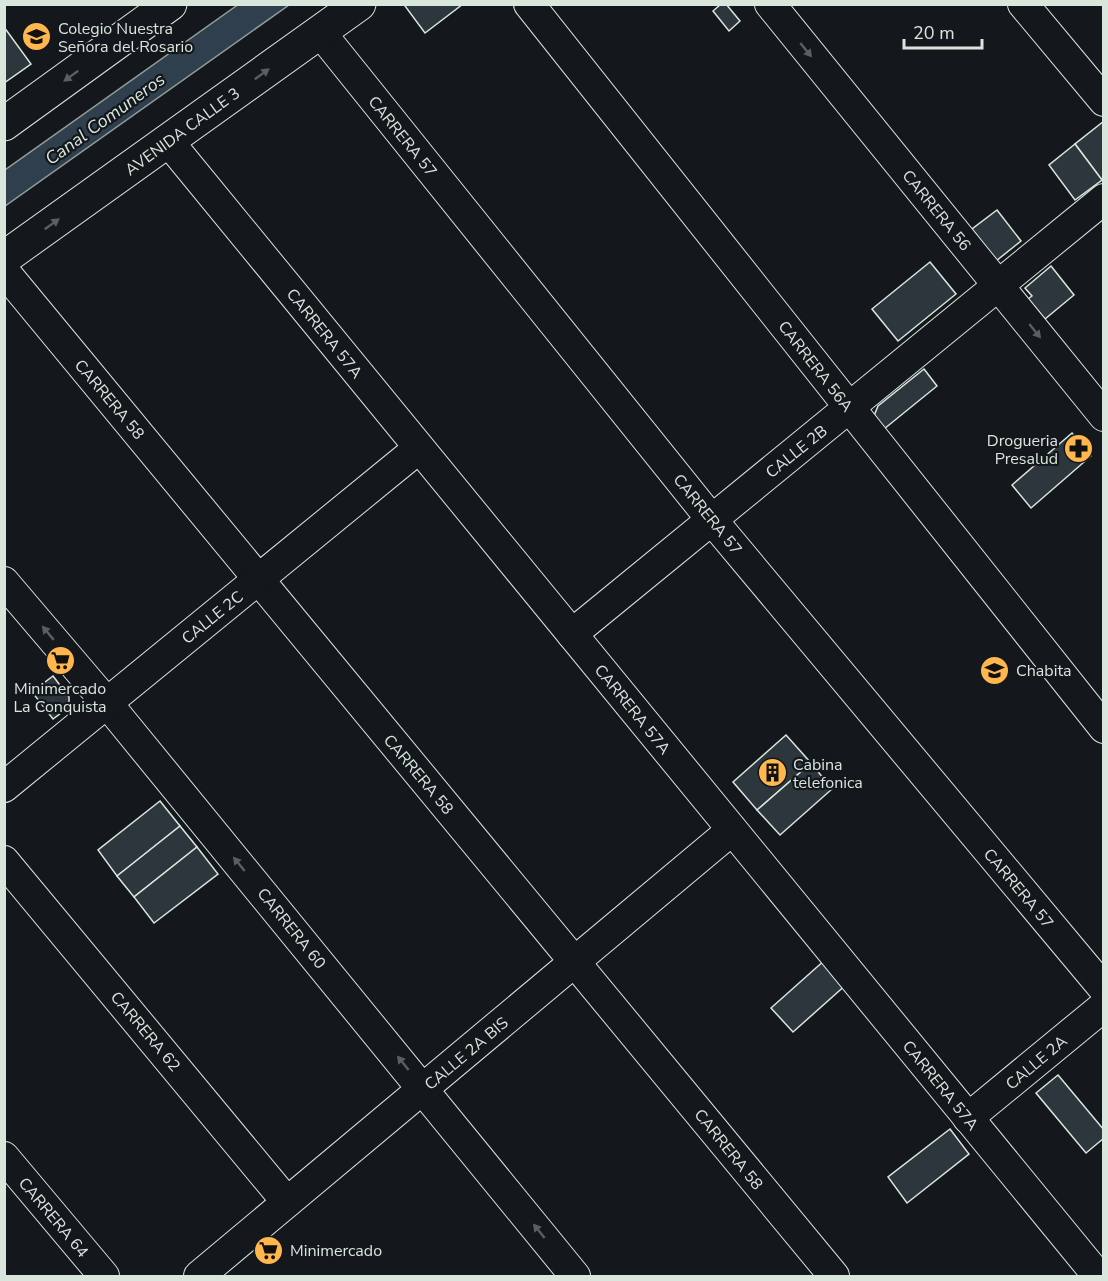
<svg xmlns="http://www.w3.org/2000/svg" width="1108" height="1281" font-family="'Nunito Sans',sans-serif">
<rect width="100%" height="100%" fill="#14181c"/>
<path fill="#2f3f4d" stroke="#939e99" stroke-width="1.5" d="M239,4L289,5L5,206V170Z"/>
<g fill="#2c363c" stroke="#d8e6dc" stroke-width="1.5">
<path d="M406,4H463L425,33L405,6Z"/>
<path d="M721,4H726L740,21L729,31L713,11Z"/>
<path d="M4,27L31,64L4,83Z"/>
<path d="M1104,121V178L1102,180L1075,144Z"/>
<path d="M1075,144L1102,180L1075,200L1049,165Z"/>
<path d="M997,210L1021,241L996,261L972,229Z"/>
<path d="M930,262L956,294L898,341L872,309Z"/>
<path d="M1051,266L1074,295L1045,319L1028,299L1032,296L1025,288Z"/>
<path d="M924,369L937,386L884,429L874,416L878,406Z"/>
<path d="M1072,433L1091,456L1031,508L1012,485Z"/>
<path d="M53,676L69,697V707L53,719L32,692Z"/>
<path d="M786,735L811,763L757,810L733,782Z"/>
<path d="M811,763L832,789L780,835L757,810Z"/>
<path d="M160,801L180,826L117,876L98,850Z"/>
<path d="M180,826L197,847L134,897L117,876Z"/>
<path d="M197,847L218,874L154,923L134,897Z"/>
<path d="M826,959L848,983L793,1032L771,1008Z"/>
<path d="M1058,1075L1104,1130V1138L1086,1153L1036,1093Z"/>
<path d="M950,1129L969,1154L907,1203L888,1177Z"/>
</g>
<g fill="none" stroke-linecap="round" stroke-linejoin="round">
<defs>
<g id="minor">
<path d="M529,4L1104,728"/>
<path d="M770,4L1104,416"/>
<path d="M1023,4L1104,101"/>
<path d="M320,32L712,520L1104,989"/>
<path d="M168,141L1098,1276"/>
<path d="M4,271L834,1276"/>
<path d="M4,582L107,703L575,1276"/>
<path d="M572,634L1104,199"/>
<path d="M4,787L419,448"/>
<path d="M4,861L287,1202"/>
<path d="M968,1118L1104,1006"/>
<path d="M4,1157L104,1276"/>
<path d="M199,1276L732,830"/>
</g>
<g id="major">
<path d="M4,124L170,4"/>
<path d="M4,258L359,4"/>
</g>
</defs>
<use href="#minor" stroke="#d8e6dc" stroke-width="32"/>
<use href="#major" stroke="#d8e6dc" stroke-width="35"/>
<use href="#minor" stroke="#14181c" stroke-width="30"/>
<use href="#major" stroke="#14181c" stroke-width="33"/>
</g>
<defs><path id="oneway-solid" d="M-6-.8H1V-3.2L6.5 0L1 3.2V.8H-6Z" transform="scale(1.5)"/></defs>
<g fill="#59605f">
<use href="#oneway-solid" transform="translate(806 50) rotate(51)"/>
<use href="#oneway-solid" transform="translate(262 74) rotate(-36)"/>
<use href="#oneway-solid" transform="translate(71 76) rotate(144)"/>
<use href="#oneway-solid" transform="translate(52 224) rotate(-36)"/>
<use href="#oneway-solid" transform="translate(1035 331) rotate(51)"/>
<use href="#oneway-solid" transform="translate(48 633) rotate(-130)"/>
<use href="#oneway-solid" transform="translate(239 864) rotate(-129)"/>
<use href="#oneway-solid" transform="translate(403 1063) rotate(-129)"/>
<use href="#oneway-solid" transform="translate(539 1231) rotate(-129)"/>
</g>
<defs>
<symbol id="school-disc" viewBox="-11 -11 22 22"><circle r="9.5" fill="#ffb74d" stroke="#14181c"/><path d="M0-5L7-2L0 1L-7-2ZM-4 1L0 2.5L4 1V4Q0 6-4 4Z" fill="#111"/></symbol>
<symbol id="pharmacy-disc" viewBox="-11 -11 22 22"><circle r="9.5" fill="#ffb74d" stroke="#14181c"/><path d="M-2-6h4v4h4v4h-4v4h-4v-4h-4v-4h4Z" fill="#111"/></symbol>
<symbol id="supermarket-disc" viewBox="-11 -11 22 22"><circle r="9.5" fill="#ffb74d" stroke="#14181c"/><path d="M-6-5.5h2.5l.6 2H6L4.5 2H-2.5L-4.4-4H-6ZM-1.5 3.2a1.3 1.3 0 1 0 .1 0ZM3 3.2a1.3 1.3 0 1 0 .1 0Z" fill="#111"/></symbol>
<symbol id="building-disc" viewBox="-11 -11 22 22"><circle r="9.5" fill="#ffb74d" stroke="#14181c"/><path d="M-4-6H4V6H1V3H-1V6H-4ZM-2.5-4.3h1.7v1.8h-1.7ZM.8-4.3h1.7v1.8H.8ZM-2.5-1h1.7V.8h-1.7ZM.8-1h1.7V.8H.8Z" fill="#111"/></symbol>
</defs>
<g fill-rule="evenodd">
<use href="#school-disc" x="20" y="20" width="33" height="33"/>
<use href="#pharmacy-disc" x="1062" y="432" width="33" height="33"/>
<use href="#supermarket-disc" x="44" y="644" width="33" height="33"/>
<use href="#school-disc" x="978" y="654" width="33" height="33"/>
<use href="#building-disc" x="756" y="756" width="33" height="33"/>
<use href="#supermarket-disc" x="252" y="1234" width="33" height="33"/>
</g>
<g text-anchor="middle" stroke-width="4.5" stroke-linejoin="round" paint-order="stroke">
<g font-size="16" fill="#d8e6dc" stroke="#14181c" text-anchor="start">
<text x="58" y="34">Colegio Nuestra<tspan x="58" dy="18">Señora del Rosario</tspan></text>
<text x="1058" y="446" text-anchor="end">Drogueria<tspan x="1058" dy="18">Presalud</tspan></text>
<text x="1016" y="676">Chabita</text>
<text x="60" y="694" text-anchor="middle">Minimercado<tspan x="60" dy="18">La Conquista</tspan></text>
<text x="793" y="770">Cabina<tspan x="793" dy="18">telefonica</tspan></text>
<text x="290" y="1256">Minimercado</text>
</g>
<g font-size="16" fill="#d8e6dc" stroke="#14181c">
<text transform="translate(182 131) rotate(-36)" y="6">AVENIDA CALLE 3</text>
<text transform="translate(403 136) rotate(51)" y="6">CARRERA 57</text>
<text transform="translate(937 210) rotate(51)" y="6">CARRERA 56</text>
<text transform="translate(325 333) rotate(51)" y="6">CARRERA 57A</text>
<text transform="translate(816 366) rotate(52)" y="6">CARRERA 56A</text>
<text transform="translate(110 399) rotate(50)" y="6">CARRERA 58</text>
<text transform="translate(796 451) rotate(-39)" y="6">CALLE 2B</text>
<text transform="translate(708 514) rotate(51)" y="6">CARRERA 57</text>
<text transform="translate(212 617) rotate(-39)" y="6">CALLE 2C</text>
<text transform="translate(633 709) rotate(51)" y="6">CARRERA 57A</text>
<text transform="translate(419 774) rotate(50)" y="6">CARRERA 58</text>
<text transform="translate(1019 888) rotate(50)" y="6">CARRERA 57</text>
<text transform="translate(292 928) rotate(51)" y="6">CARRERA 60</text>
<text transform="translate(146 1031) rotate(50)" y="6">CARRERA 62</text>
<text transform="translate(466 1053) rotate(-40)" y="6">CALLE 2A BIS</text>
<text transform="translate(1036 1062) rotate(-40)" y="6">CALLE 2A</text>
<text transform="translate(941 1085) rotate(51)" y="6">CARRERA 57A</text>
<text transform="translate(729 1149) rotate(51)" y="6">CARRERA 58</text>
<text transform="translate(54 1217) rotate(50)" y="6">CARRERA 64</text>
</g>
<g font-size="18" font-style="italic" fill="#d8e6dc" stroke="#14181c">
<text transform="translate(105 119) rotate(-36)" y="6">Canal Comuneros</text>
</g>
</g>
<rect width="1108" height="1281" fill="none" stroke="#d8e6dc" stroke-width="12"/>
<path d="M904 39v9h78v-9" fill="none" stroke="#d8e6dc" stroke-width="3"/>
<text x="913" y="39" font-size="18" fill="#d8e6dc" stroke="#14181c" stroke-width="4.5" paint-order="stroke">20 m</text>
</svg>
